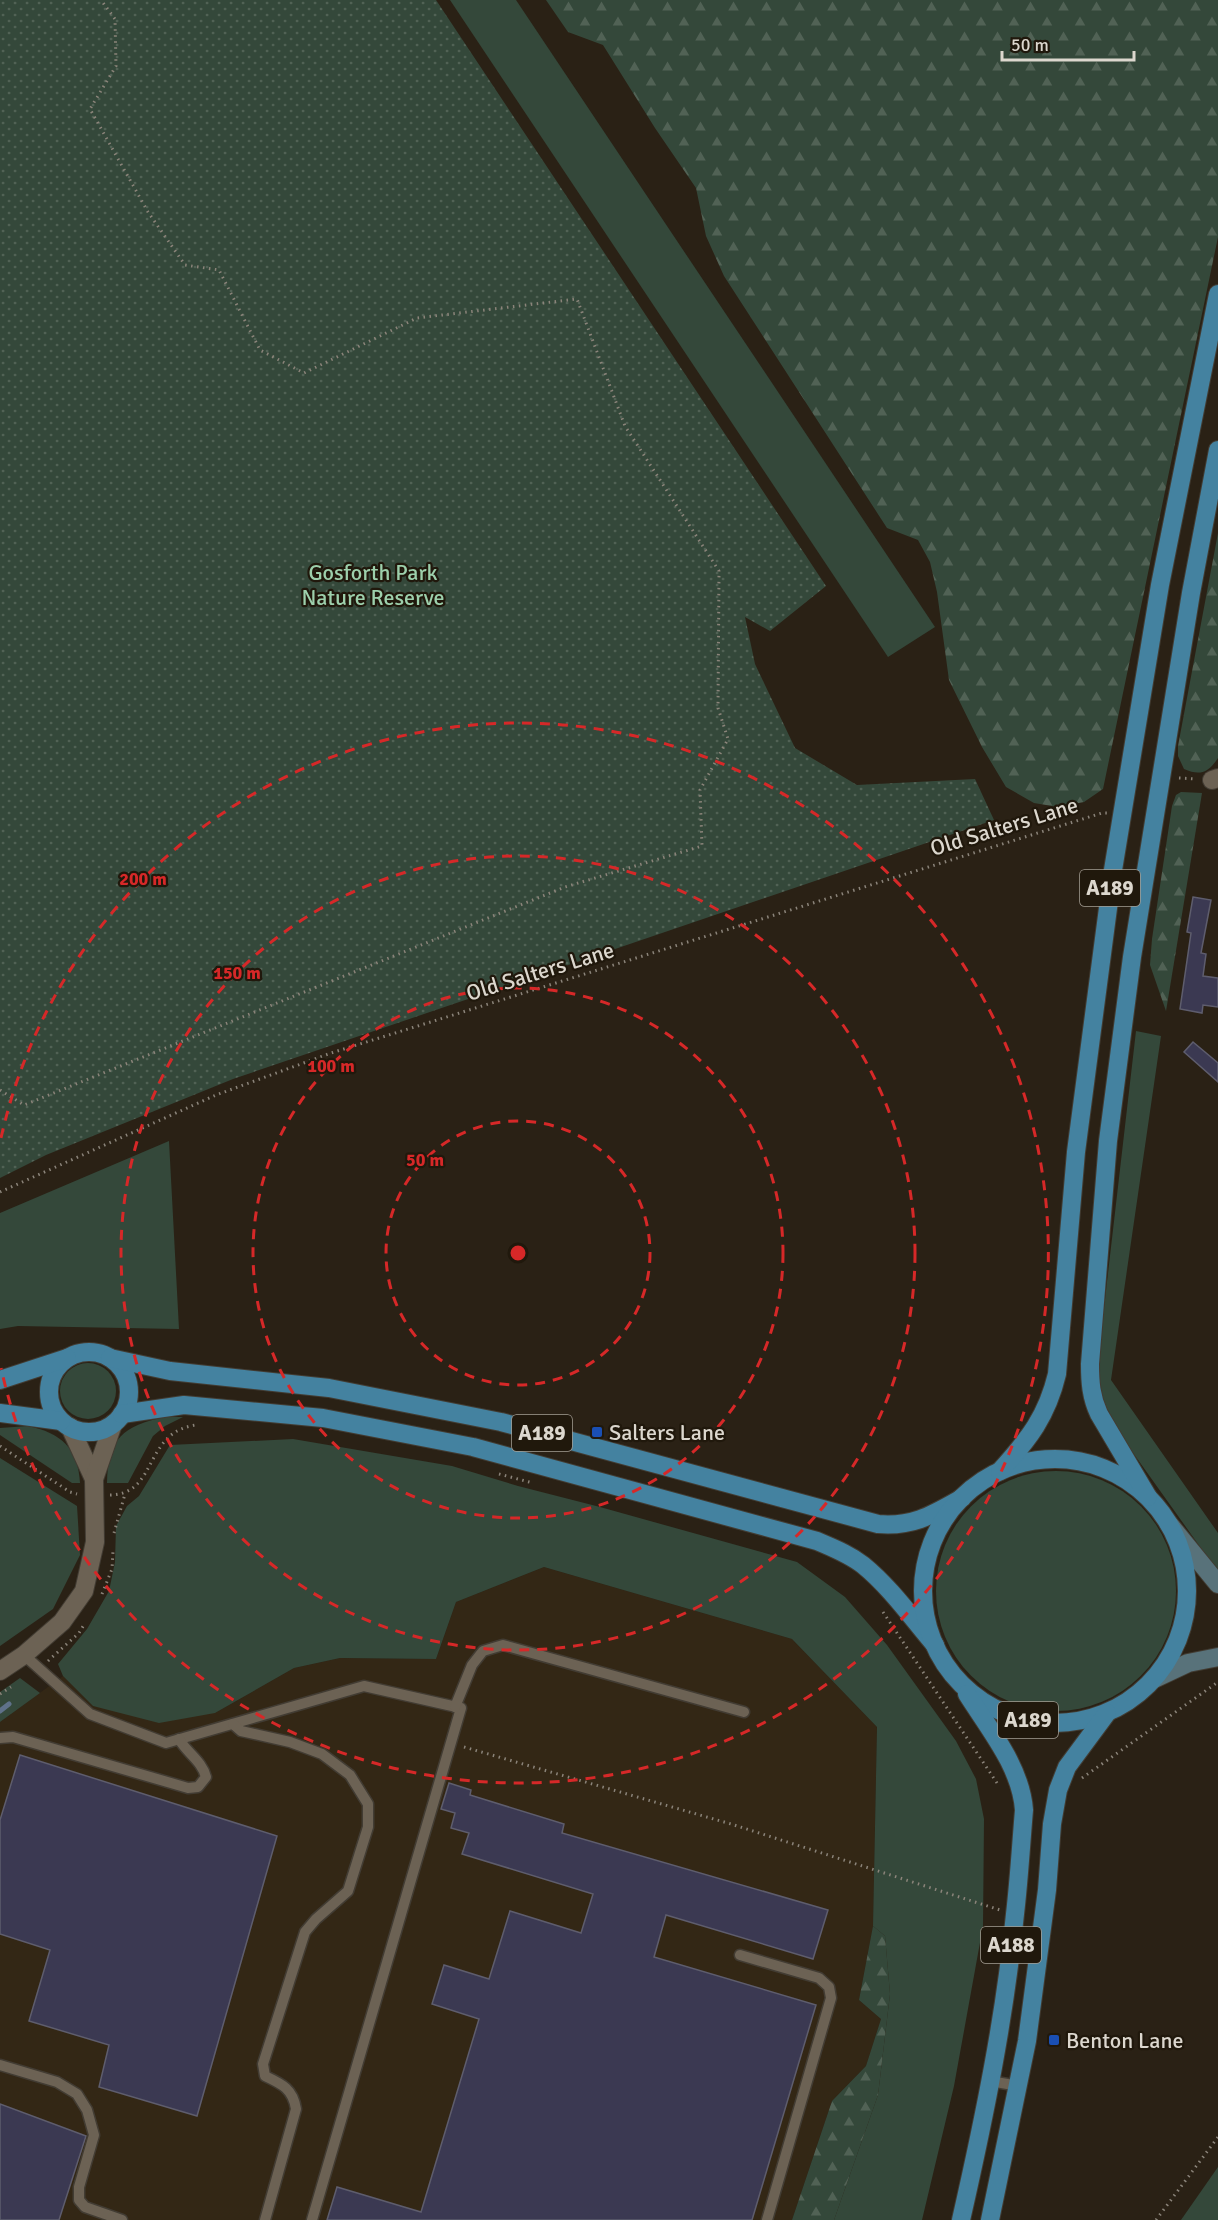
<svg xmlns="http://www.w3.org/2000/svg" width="1218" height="2220" font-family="Signika,sans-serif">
<defs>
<pattern id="forest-firs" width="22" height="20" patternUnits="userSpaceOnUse" patternTransform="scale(1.5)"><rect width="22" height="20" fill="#34483a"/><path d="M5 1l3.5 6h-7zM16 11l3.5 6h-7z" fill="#516255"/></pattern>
<pattern id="park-dots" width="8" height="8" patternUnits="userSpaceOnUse" patternTransform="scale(1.5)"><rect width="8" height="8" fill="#34483a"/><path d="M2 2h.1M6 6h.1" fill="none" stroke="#516255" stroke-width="1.8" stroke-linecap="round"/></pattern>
</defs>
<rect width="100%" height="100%" fill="#2a2115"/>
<path fill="#332715" d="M544,1567L792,1639L877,1727L873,1926L859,2000L881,2019L866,2066L832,2101L792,2220H0V1722L63,1676L93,1706L215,1713L294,1668L340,1658L436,1659L456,1602Z"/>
<g fill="#34483a">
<path d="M450,0H516L935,627L888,657Z"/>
<path d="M1136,1031L1161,1036L1111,1380L1218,1533V1572L1116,1429L1103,1405L1096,1377Z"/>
<path d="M169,1141L179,1329L18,1326L0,1329V1213Z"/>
<circle cx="88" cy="1391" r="28"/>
<path d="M165,1417H183L165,1426L153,1436L128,1483H107C108,1438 123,1426 165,1417Z"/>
<path d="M28,1426C61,1433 78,1448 80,1483H72L0,1435V1428Z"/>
<path d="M293,1439L452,1466L518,1486L600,1507L797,1562L845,1597L887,1645L956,1741L976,1779L984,1819L983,1926L954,2086L922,2220H834L878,2095L890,1994L885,1936L873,1926L877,1727L792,1639L544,1567L456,1602L436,1659L340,1658L294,1668L215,1713L159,1723L93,1706L63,1676L58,1664L87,1629L109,1591L115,1562L116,1526L127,1506L139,1496L170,1445Z"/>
<path d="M0,1458L77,1506L80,1555L53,1609L0,1646Z"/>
<circle cx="1056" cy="1591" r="120"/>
<path d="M20,1678L40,1693L0,1722V1692Z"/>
<path d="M1218,2167V2220H1181Z"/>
</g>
<g fill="url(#forest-firs)">
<path d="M546,0H1218V237L1103,789L1084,802L1058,807L1034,803L1006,787L982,747L949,680L937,592L930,562L918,540L887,528L724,276L706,236L696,188L655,128L603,45L568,32Z"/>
<path d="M1218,533V758C1208,773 1200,776 1184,769L1178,756V746Z"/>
<path d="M1181,792L1202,793L1166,1011L1150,965L1152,939L1172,806L1176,795Z"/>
<path d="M873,1926L885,1936L890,1994L878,2095L834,2220H792L832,2101L866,2066L881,2019L859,2000Z"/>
</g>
<path fill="url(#park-dots)" d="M0,0H436L826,586L770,631L745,617L755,664L795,748L857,785L975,779L994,820L233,1079L46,1155L0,1178Z"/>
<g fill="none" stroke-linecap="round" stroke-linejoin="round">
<path stroke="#5f7189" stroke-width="5" d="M0,1711L9,1704"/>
</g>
<g fill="#3b3952" stroke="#5e5d6d" stroke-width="1.5">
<path d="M1193,897L1211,900L1201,953L1206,954L1203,976L1218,978V1007L1203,1005L1202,1013L1180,1009L1191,933L1187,932Z"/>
<path d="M1193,1042L1218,1063V1082L1184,1052Z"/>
<path d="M20,1755L277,1836L197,2116L99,2087L109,2045L29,2021L50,1950L0,1934V1820Z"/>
<path d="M449,1783L471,1790L470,1795L564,1824L562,1833L828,1910L813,1959L666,1915L654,1957L816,2005L752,2220H327L337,2187L421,2212L479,2019L432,2004L444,1965L489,1979L510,1911L581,1933L593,1894L462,1854L469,1833L451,1828L455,1813L441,1809Z"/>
<path d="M0,2104L86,2136L59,2220H0Z"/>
</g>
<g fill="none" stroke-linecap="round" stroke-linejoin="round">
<defs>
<g id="lane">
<path d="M24,1655L90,1714L166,1743L364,1686L461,1708L312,2220"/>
<path d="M455,1707L472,1665L483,1651L503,1645L744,1712"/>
<path d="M233,1724L241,1731L290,1742L322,1754L350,1775L368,1804V1827L348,1891L316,1919L305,1932L263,2064L265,2076C282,2084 293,2089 296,2109L265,2220"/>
<path d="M0,1738L13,1737L188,1788L198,1787L206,1777C202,1761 187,1753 179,1739"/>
<path d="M740,1955L819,1978L829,1987L831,1998L767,2220"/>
<path d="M0,2065L57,2082L77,2094L87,2110L94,2135L79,2187V2200L85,2207L122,2220"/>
<path d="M990,2081L1019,2086"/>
</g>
<g id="street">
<path d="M1212,780L1218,778"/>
<path d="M70,1427L94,1479"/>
<path d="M0,1671L24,1655L62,1622L84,1591L95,1542L94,1479L113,1424"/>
</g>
<g id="secondary">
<path d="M1169,1524L1218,1584"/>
<path d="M1154,1679L1188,1663L1218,1657"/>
</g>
<g id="primary">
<circle cx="89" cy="1392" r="40"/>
<path d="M110,1358L170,1371L329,1388L501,1422L878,1524C913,1527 932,1515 962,1498"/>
<path d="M0,1380L67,1358"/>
<path d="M0,1413L61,1421"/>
<path d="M122,1414L184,1405L323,1418L473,1447L817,1541C833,1548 849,1554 863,1565C890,1587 912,1618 935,1645"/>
<circle cx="1055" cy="1591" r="132"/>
<path d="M1000,1471C1029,1439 1047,1416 1057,1374L1076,1152L1113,870L1160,585L1218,294"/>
<path d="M1148,1497L1099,1414C1091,1397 1090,1382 1090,1364L1108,1141L1132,957L1191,593L1218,450"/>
<path d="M961,2220C984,2119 1005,2017 1015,1914C1019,1880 1021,1845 1024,1810C1021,1767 989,1729 967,1694"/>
<path d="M990,2220L1027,2041L1047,1890L1052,1824L1058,1790L1067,1767L1107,1713"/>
</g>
</defs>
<use href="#lane" stroke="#423c33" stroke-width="13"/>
<use href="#street" stroke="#423c33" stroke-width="20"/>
<use href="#secondary" stroke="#423c33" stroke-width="20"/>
<use href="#primary" stroke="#423c33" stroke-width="20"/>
<g stroke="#8b847a" stroke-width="3" stroke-dasharray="1.5 4.5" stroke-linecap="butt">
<path d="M1179,778L1196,779"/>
<path d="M0,1090L24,1105L565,887L702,846L700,790L728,739L718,708L719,571L625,426L577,299L417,318L304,373L260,350L219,270L185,265L148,212L90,109L116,66L115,19L101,0"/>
<path d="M0,1192L216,1095L331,1053L1102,813H1107"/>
<path d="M0,1446L70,1492L77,1494"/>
<path d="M499,1474L533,1483"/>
<path d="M110,1495C148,1494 146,1458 169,1437C176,1430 185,1427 195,1425"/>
<path d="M114,1533L125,1494"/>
<path d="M102,1594L112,1569L113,1551"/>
<path d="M883,1612L997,1783L1001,1781"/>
<path d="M48,1661L79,1633L85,1623"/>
<path d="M0,1694L11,1687"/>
<path d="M464,1747L731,1824L1000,1910"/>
<path d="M1082,1778L1218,1682"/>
<path d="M1156,2220L1218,2137"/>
</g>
<use href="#lane" stroke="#6c6254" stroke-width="10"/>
<use href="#street" stroke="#6c6254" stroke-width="18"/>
<use href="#secondary" stroke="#58727a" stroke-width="18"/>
<use href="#primary" stroke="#4482a0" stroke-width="18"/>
</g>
<g fill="none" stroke="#d62828" stroke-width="3" stroke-dasharray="10 8">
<circle cx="518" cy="1253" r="132"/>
<circle cx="518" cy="1253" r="265"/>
<circle cx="518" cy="1253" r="397"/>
<path d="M1 1138A530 530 0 1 1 1 1368"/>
</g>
<g fill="#1a4fb4" stroke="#20180c" stroke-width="2">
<rect x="591" y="1426" width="12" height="12" rx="3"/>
<rect x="1048" y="2034" width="12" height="12" rx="3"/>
</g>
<g text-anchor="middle" stroke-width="4.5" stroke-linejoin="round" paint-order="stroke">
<g fill="#20180c" stroke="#a49e94" stroke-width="1.5">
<rect x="1080" y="870" width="60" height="36" rx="4.5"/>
<rect x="512" y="1415" width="60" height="36" rx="4.5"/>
<rect x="998" y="1702" width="60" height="36" rx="4.5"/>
<rect x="981" y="1927" width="60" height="36" rx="4.5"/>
</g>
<g font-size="21" font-weight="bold" fill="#dcd7ce">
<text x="1110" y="895">A189</text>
<text x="542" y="1440">A189</text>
<text x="1028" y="1727">A189</text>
<text x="1011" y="1952">A188</text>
</g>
<g font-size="22" fill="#9dd0ac" stroke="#20180c">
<text x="373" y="580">Gosforth Park<tspan x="373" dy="25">Nature Reserve</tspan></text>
</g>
<g font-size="22" fill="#dcd7ce" stroke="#20180c">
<text transform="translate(1004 826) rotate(-17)" y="8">Old Salters Lane</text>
<text transform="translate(540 971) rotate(-17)" y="8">Old Salters Lane</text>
</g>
<g font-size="22" fill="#dcd7ce" stroke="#20180c" text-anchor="start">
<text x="609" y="1440">Salters Lane</text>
<text x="1066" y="2048">Benton Lane</text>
</g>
</g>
<circle cx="518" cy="1253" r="9" fill="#d62828" stroke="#20180c" stroke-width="3"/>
<g font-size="18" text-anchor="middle" font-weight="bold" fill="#d62828" stroke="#20180c" stroke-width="4.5" stroke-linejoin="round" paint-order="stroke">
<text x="143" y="885">200 m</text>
<text x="237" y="979">150 m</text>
<text x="331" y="1072">100 m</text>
<text x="425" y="1166">50 m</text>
</g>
<path d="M1002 51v9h132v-9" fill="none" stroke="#dcd7ce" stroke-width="3"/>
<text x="1011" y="51" font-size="18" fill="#dcd7ce" stroke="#20180c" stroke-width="4.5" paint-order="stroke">50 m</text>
</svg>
